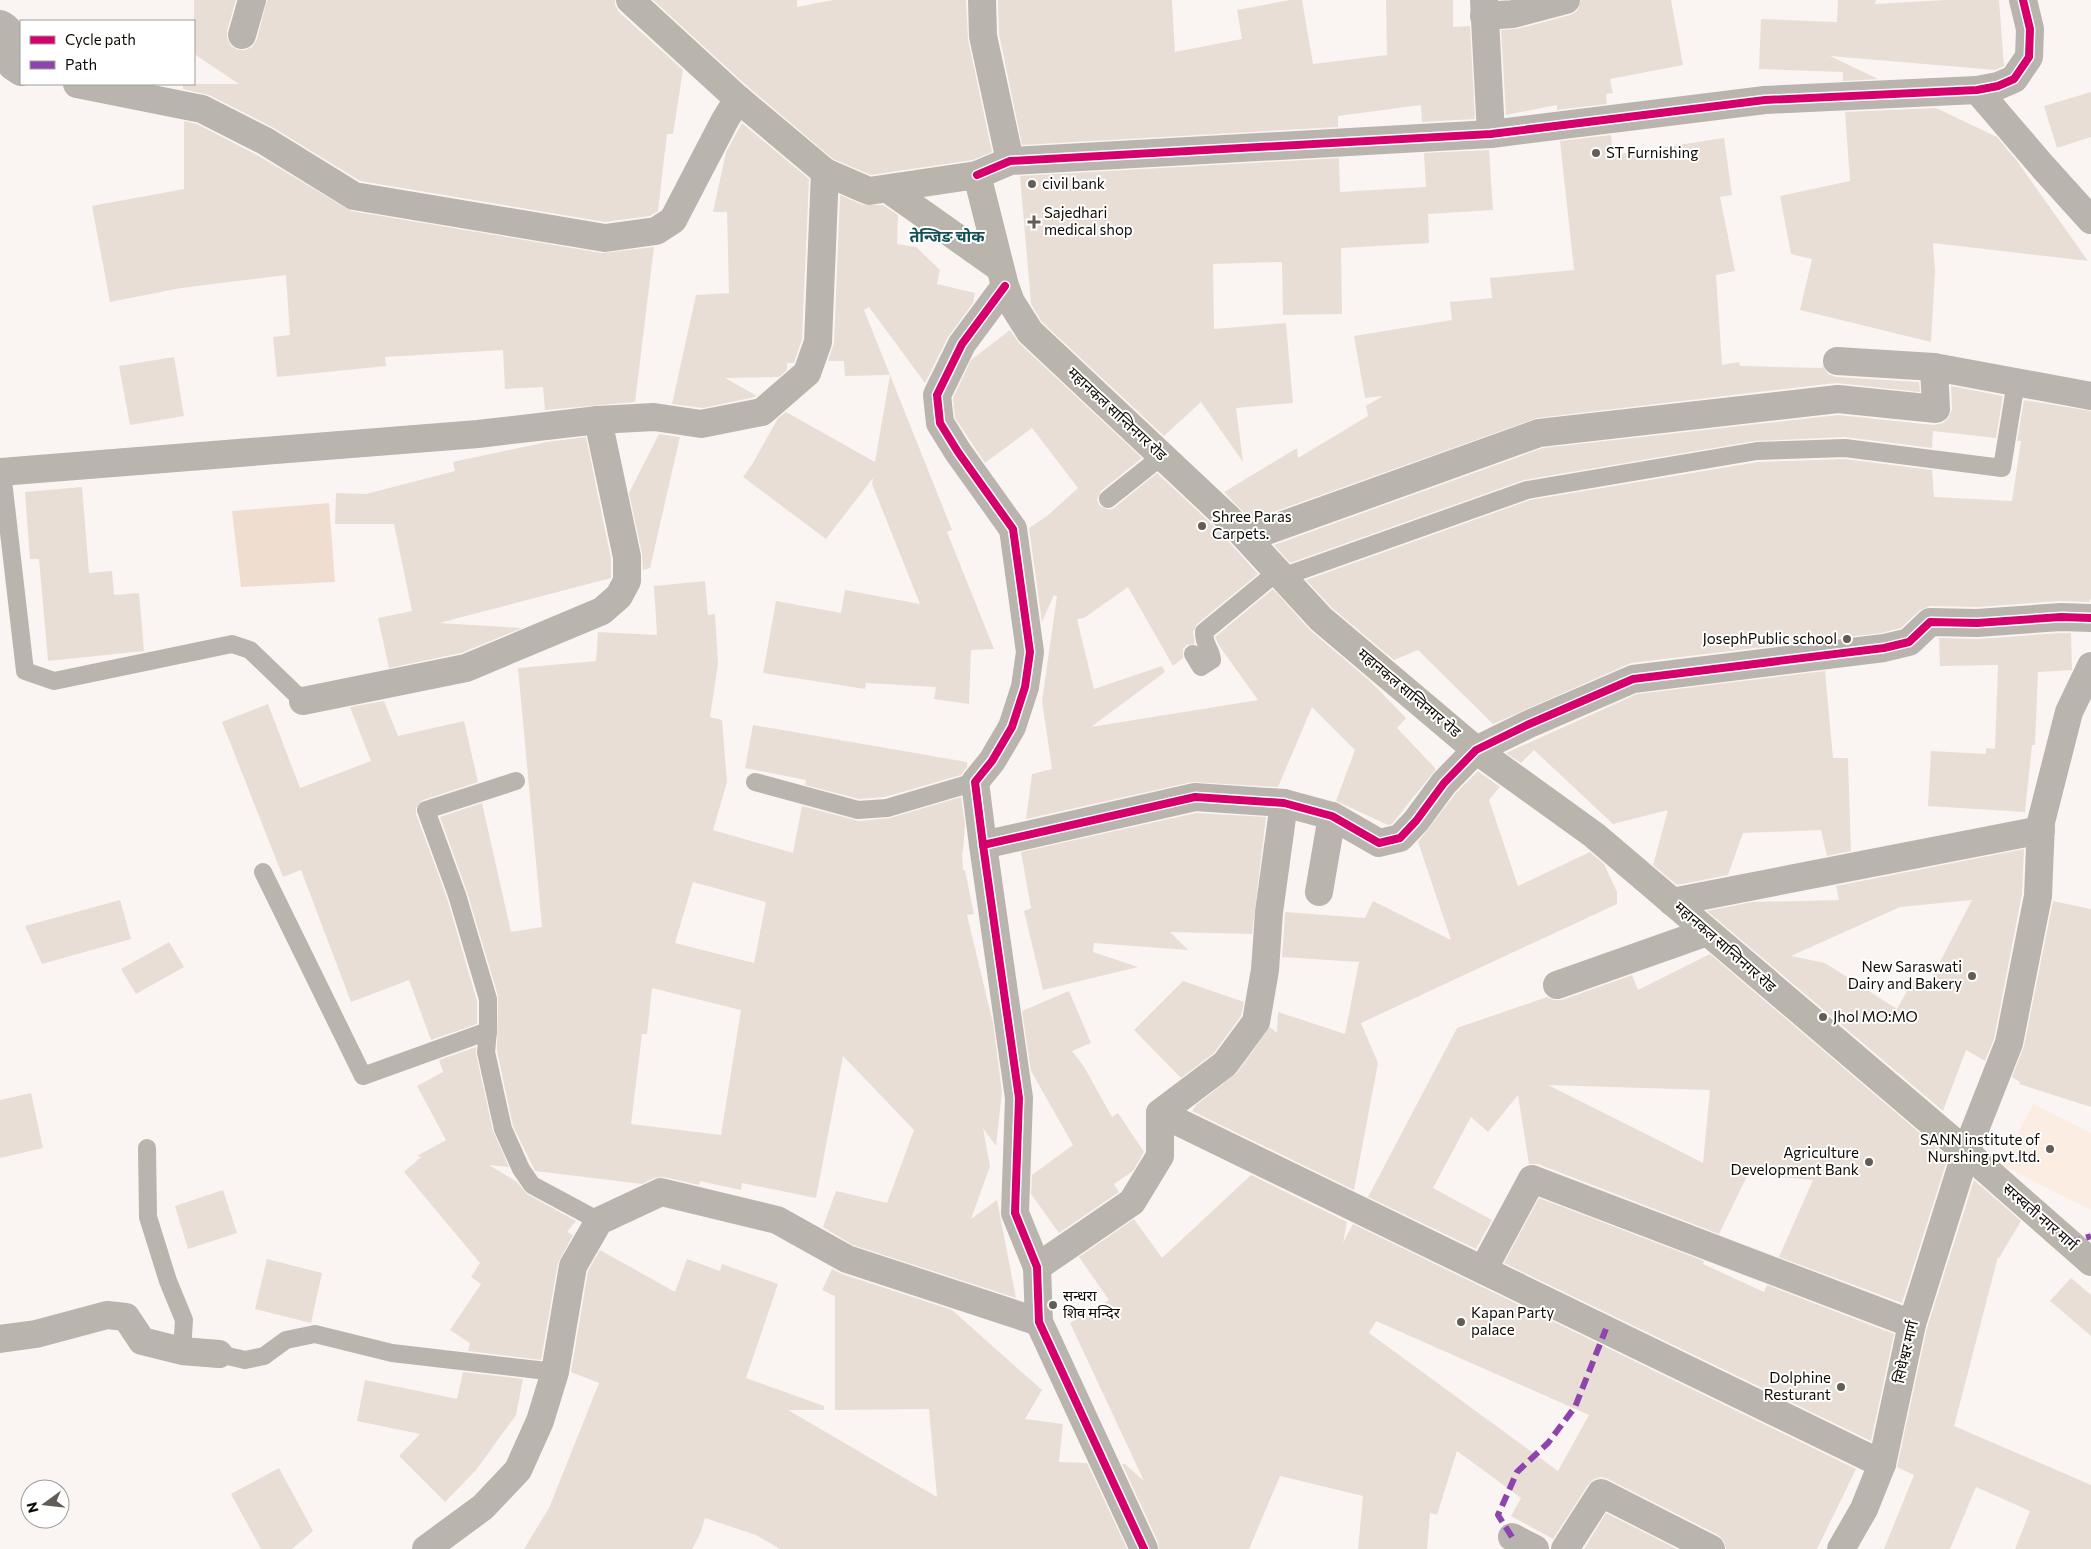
<svg xmlns="http://www.w3.org/2000/svg" width="2091" height="1549" font-family="Commissioner,'Noto Sans Devanagari',sans-serif">
<rect width="100%" height="100%" fill="#faf5f2"/>
<path fill="#fbede2" d="M2033,1104L2091,1133V1210L2002,1165Z"/>
<path fill="#efdecf" d="M329,503L335,582L241,587L232,511Z"/>
<g fill="#e8ded5" fill-rule="evenodd">
<path d="M194,0H236L227,31V38L231,46L238,50H245L252,47L257,39L267,0H615V5L619,12L683,70L673,134H667L658,211L650,216L605,222L360,181L272,127L209,95L183,89V84H239L194,54Z"/>
<path d="M653,0H797V7L833,0H966L968,39L992,152L973,160L871,175L833,159L748,87Z"/>
<path d="M998,0H1172L1175,52L1242,39L1237,10L1290,0H1302L1313,64L1387,55L1386,0H1453V27L1470,26L1475,119L1422,122L1421,105L1338,116V127L1022,145L999,34Z"/>
<path d="M1581,0H1671L1683,65L1610,79L1613,93L1606,94L1607,104L1557,110V105L1506,115L1501,30L1517,29L1570,15L1577,11Z"/>
<path d="M1838,0H1876L1875,4L1946,0H1999L2004,66L1995,70L1830,56L1878,79L1843,81V72L1759,69L1761,19L1837,22Z"/>
<path d="M2091,92V137L2057,148L2044,106Z"/>
<path d="M1936,108L1997,137L2017,161L2088,261L1933,243L1935,271L1931,342L1800,310L1812,259L1791,254L1780,196L1850,181L1845,112Z"/>
<path d="M184,121L197,124L257,155L351,211L602,253L654,247L635,402L545,410L543,387L505,389L503,350L385,357L386,366L277,377L273,337L290,335L286,275L181,288L110,302L92,206L184,189Z"/>
<path d="M742,123L809,179L802,339L794,363H787V370L779,377L725,378L757,396L755,397L703,408L672,404L696,295L729,293L727,212H713L726,152Z"/>
<path d="M1611,135L1613,155L1724,138L1732,195L1720,197L1735,271L1716,275L1722,365L1739,362L1740,366L1822,368V365L1828,374L1836,377L1919,382L1920,392L1836,383L1537,418L1251,520L1224,492L1297,448L1298,458L1368,416L1366,406L1383,396L1365,398L1354,336L1452,320L1450,302L1492,298L1490,278L1574,270L1560,141Z"/>
<path d="M1489,150L1493,210L1428,214L1429,243L1341,248L1342,314L1283,315L1282,262L1213,264L1214,329L1286,323L1293,403L1236,408L1243,462L1201,402L1164,436L1042,322L1031,304L1020,176L1339,158L1340,192L1426,187L1424,153Z"/>
<path d="M840,195L863,205H883L898,215L897,244L916,247L940,270L937,284L975,293L973,303L948,337L925,383L869,307L864,310L890,375L845,376L844,361H828L834,343Z"/>
<path d="M1010,330L1019,343L1142,458L1101,491L1097,500L1100,506L1109,510L1114,508L1157,473L1217,529L1258,574L1197,624L1193,632L1195,644L1187,645L1183,649V658L1173,666L1128,587L1084,618L1077,619L1094,689L1162,666L1165,672L1091,727L1258,700L1220,647L1215,637L1273,589L1310,630L1371,682L1406,718L1397,728L1436,769L1392,824L1388,825L1336,801L1355,750L1312,707L1278,787L1192,782L1026,819L1032,774L1052,769L1042,701L1057,596L1054,595L1042,622L1029,528L1047,516L1078,488L1032,428L985,463L955,418L953,398L971,360Z"/>
<path d="M174,357L184,416L130,425L119,366Z"/>
<path d="M890,375L952,530L947,532L994,649L971,650L969,704L934,699L936,687L866,683L865,689L763,673L776,601L841,613L845,590L920,604L872,484L873,478L826,539L743,477L753,463L778,418L786,412L875,462Z"/>
<path d="M1951,386L2003,396L1996,438L1933,431L1932,448L1845,437L1755,441L1524,480L1290,563L1274,545L1543,448L1838,415L1934,425L1943,423L1949,417L1952,409Z"/>
<path d="M2024,400L2091,411V598L2089,602L2060,601L1977,607L1930,606L1919,611L1901,628L1881,633L1631,663L1493,724L1418,650L1394,660L1332,608L1306,580L1530,500L1758,462L1845,459L1932,470L1934,497L2012,501L2021,441H2017Z"/>
<path d="M659,434L680,437L650,568L643,570L642,554L629,493Z"/>
<path d="M586,437L611,559V578L439,623L522,628L461,653L389,668L378,618L412,611L394,524H335L336,493L366,494L455,471L453,462L547,442Z"/>
<path d="M82,487L89,573L112,571L114,595L139,593L144,651L48,661L39,559H30L25,492Z"/>
<path d="M705,581L708,615L715,614L718,664L710,717L722,720L727,782L713,830L793,853L802,806L859,821L890,818L961,797L965,824L963,852L962,853L963,870H965L974,914L967,915L993,1023L1002,1092L996,1146L983,1128L990,1166L971,1219L997,1200L1016,1298L853,1245L823,1227L836,1191L887,1203L914,1130L843,1056L816,1198L742,1183L741,1190L700,1181L699,1185L664,1177L654,1178L642,1184L535,1171L513,1126L497,1051L498,996L467,892L440,817L482,803L511,932L542,927L518,668L596,661L598,632L657,635L654,586ZM693,882L766,902L754,963L675,943ZM652,988L741,1010L721,1135L631,1124L642,1034H647Z"/>
<path d="M2061,633H2071L2072,670L2038,672L2035,745H2032L2025,812L1928,806L1931,751L1986,754V748L1995,749L1998,665L1940,666L1939,638L1978,639Z"/>
<path d="M1825,671L1833,758H1848L1851,851L1827,856L1821,830L1743,833L1728,875L1677,885L1653,865L1668,810L1613,824L1534,750L1521,763L1506,753L1637,694Z"/>
<path d="M384,701L398,736L464,721L478,782L423,800L416,808V814L447,898L477,1001V1024L431,1040L409,980L351,1002L301,870L283,877L222,722L268,704L300,788L371,761L350,707Z"/>
<path d="M753,725L967,762V767L961,775L885,797L859,799L805,785L806,780L745,768Z"/>
<path d="M1478,771L1500,787L1489,800L1518,886L1590,852L1604,864L1617,892V904L1361,1023L1378,1063L1354,1190L1192,1111L1196,1105L1237,1073L1270,1027L1277,1033L1278,1012L1345,1034L1359,962L1282,957L1285,912L1365,918L1373,901L1451,940L1418,842L1456,793Z"/>
<path d="M1196,813L1266,817L1252,934L1170,932L1188,950L1094,943L1093,952L1138,967L1043,990L1024,911L1031,908L1021,852Z"/>
<path d="M2024,849L2022,894L1994,1039L1985,1061L1966,1050L1943,1111L1707,911L1752,902L1839,900L1836,886ZM1972,900L1927,987L1913,980L1897,1009L1825,963L1791,956L1900,907Z"/>
<path d="M120,900L131,939L42,964L25,926Z"/>
<path d="M2053,901L2091,909V1107L2019,1084L2020,1082L2012,1077L2024,1046Z"/>
<path d="M169,942L184,967L136,994L121,969Z"/>
<path d="M1710,954L1948,1157L1902,1303L1779,1257L1813,1180L1748,1174L1719,1234L1538,1164H1529L1518,1095L1488,1132L1471,1117L1433,1188L1492,1220L1476,1249L1368,1197L1457,1028L1547,997L1554,1000H1562L1632,975L1638,990ZM1548,1085L1710,1090L1703,1163L1660,1141Z"/>
<path d="M1183,981L1244,1002L1241,1016L1214,1053L1181,1078L1134,1030Z"/>
<path d="M1069,991L1091,1043L1072,1051L1083,1065L1112,1117L1118,1113L1144,1152L1133,1171L1114,1184L1119,1192L1059,1233L1031,1194L1032,1175L1073,1145L1031,1071L1022,1011Z"/>
<path d="M476,1047V1054L493,1131L509,1167L489,1165L517,1182L527,1194L576,1221L567,1232L573,1235L558,1263L541,1360L468,1351L470,1343L450,1330L481,1284L471,1277L480,1263L404,1172L421,1157L417,1156L446,1140L417,1086L443,1072L439,1060Z"/>
<path d="M31,1093L43,1148L0,1158V1100Z"/>
<path d="M1251,1175L1347,1222L1343,1243L1353,1224L1856,1469L1817,1549H1726L1724,1541L1718,1535L1608,1479L1601,1477L1594,1479L1588,1485L1553,1539L1511,1516L1521,1498L1457,1451L1437,1515L1430,1513L1427,1549H1358L1363,1496L1280,1476L1249,1549H1159L1158,1542L1122,1464H1125L1144,1481L1070,1323L1109,1300L1079,1257L1134,1219L1162,1258ZM1376,1321L1589,1415L1558,1471L1369,1333Z"/>
<path d="M1974,1180L2021,1221L1999,1258L1998,1257L1954,1426L2091,1485V1549H2015L2030,1511L1976,1487L1950,1549H1884L1914,1475L1897,1467L1927,1328Z"/>
<path d="M223,1190L237,1233L188,1249L175,1206Z"/>
<path d="M1539,1198L1704,1261L1703,1264L1764,1292L1767,1285L1894,1334L1871,1441L1504,1263Z"/>
<path d="M600,1250L675,1292L687,1259L720,1271L722,1264L778,1284L746,1378L824,1406V1410H788L937,1497L929,1409L835,1410V1296L822,1290L832,1269L842,1274L952,1310L1042,1390L1025,1419L1063,1424L1059,1462L1087,1463L1127,1549H780L756,1535L705,1518L700,1534L692,1549H524L549,1508L599,1383L571,1372L588,1271Z"/>
<path d="M267,1259L322,1273L311,1323L255,1309Z"/>
<path d="M2071,1278L2091,1295V1336L2050,1301Z"/>
<path d="M463,1372L523,1379L516,1415L476,1470L445,1502L399,1456L420,1434L357,1421L365,1380L457,1399Z"/>
<path d="M279,1468L313,1531L292,1549H261L231,1494Z"/>
<path d="M1606,1513L1677,1549H1584Z"/>
</g>
<g fill="none" stroke-linecap="round" stroke-linejoin="round">
<g stroke="#bab4ae" stroke-width="18">
<path d="M2,472L25,671L54,681L232,644L250,650L303,701"/>
<path d="M1108,499L1162,456"/>
<path d="M1282,577L1527,490L1757,451L1845,448L2002,468L2016,382"/>
<path d="M1193,654L1201,667L1212,660C1211,648 1204,647 1204,632L1277,572"/>
<path d="M516,781L426,810L457,895L488,999V1031L486,1052L503,1129L521,1169L532,1185L599,1221"/>
<path d="M755,782L858,810L887,808L975,782"/>
<path d="M263,872L363,1076L488,1031"/>
<path d="M147,1148L148,1217L168,1281L184,1320L182,1351"/>
<path d="M219,1354L245,1360L264,1356L286,1340L315,1334L392,1353L555,1372"/>
</g>
<g stroke="#bab4ae" stroke-width="28">
<path d="M982,0L983,36L1010,161"/>
<path d="M1484,0L1491,134"/>
<path d="M1484,16L1513,14L1566,0"/>
<path d="M0,24C17,31 12,50 12,66L21,72"/>
<path d="M242,35L252,0"/>
<path d="M77,84L202,109L265,141L354,196L605,238L656,231L673,220L725,120L738,99"/>
<path d="M1977,90L2043,167L2091,220"/>
<path d="M977,175L1010,161L1491,134L1765,100L1977,90L1998,86L2014,79L2029,57L2030,29L2023,0"/>
<path d="M1005,286L962,344L937,395L940,423L958,452L1013,529L1030,652L1025,687L1012,727L992,761L975,782L983,845L1019,1098L1015,1213L1037,1267L1039,1322L1144,1549"/>
<path d="M1837,361L1934,367"/>
<path d="M0,472L478,434L598,420L654,417L701,424L762,412L807,373L818,342L825,172"/>
<path d="M1247,538L1539,433L1838,399L1936,409L1934,367L2091,396"/>
<path d="M303,701L466,668L602,611L619,596L627,581V557L598,420"/>
<path d="M983,845L1195,797L1284,803L1332,816L1379,843L1400,838L1416,821L1444,783L1476,750L1527,725L1633,679L1884,648L1909,642L1930,622L1977,623L2061,617L2091,618"/>
<path d="M1319,892L1332,816"/>
<path d="M1672,902L2041,830"/>
<path d="M1557,985L1707,932"/>
<path d="M1160,1113L1882,1464"/>
<path d="M1966,1152L2009,1043L2038,896L2041,822L2069,712L2091,666"/>
<path d="M1037,1267L1132,1202L1160,1156V1113L1225,1064L1256,1022L1265,970L1269,912L1284,803"/>
<path d="M1483,1270L1532,1179L1912,1324"/>
<path d="M0,1339L36,1334L107,1315L126,1317L142,1341L182,1351L219,1354"/>
<path d="M1512,1537L1535,1549"/>
<path d="M426,1549L483,1507L518,1470L540,1421L555,1372L573,1266L599,1221L661,1192L777,1220L847,1259L1039,1322"/>
<path d="M1565,1549L1601,1493L1711,1549"/>
</g>
<path stroke="#bab4ae" stroke-width="28" d="M1841,1549L1864,1509L1882,1464L1912,1324L1966,1152"/>
<g stroke="#b9b4ac" stroke-width="28">
<path d="M630,0L738,99L825,172L869,191L977,175L1005,286L1011,302L1030,332L1228,518L1321,619L1476,750L1594,835L1966,1152L2091,1262"/>
<path d="M888,189L1000,268"/>
</g>
<g stroke="#8e44ad" stroke-width="6" stroke-dasharray="12 6" stroke-linecap="butt">
<path d="M2069,1243L2091,1236"/>
<path d="M1512,1537L1498,1515L1517,1472L1548,1443L1575,1407L1606,1329"/>
</g>
<defs>
<g id="cycleway">
<path d="M977,175L1010,161L1491,134L1765,100L1977,90L1998,86L2014,79L2029,57L2030,29L2023,0"/>
<path d="M1005,286L962,344L937,395L940,423L958,452L1013,529L1030,652L1025,687L1012,727L992,761L975,782L983,845L1019,1098L1015,1213L1037,1267L1039,1322L1144,1549"/>
<path d="M983,845L1195,797L1284,803L1332,816L1379,843L1400,838L1416,821L1444,783L1476,750L1527,725L1633,679L1884,648L1909,642L1930,622L1977,623L2061,617L2091,618"/>
</g>
</defs>
<use href="#cycleway" stroke="#fff" stroke-width="11"/>
<use href="#cycleway" stroke="#d6006c" stroke-width="8"/>
</g>
<g fill="#635d58" stroke="#fff" stroke-width="2">
<circle cx="1596" cy="153" r="5"/>
<circle cx="1032" cy="184" r="5"/>
<path d="M1031.5 214.5h5v5h5v5h-5v5h-5v-5h-5v-5h5z"/>
<circle cx="1202" cy="526" r="5"/>
<circle cx="1847" cy="639" r="5"/>
<circle cx="1972" cy="976" r="5"/>
<circle cx="1823" cy="1017" r="5"/>
<circle cx="2050" cy="1149" r="5"/>
<circle cx="1869" cy="1162" r="5"/>
<circle cx="1053" cy="1305" r="5"/>
<circle cx="1461" cy="1322" r="5"/>
<circle cx="1841" cy="1387" r="5"/>
</g>
<g text-anchor="middle" stroke-width="4" stroke-linejoin="round" paint-order="stroke">
<g font-size="15" fill="#110b05" stroke="#fff" text-anchor="start">
<text x="1606" y="158">ST Furnishing</text>
<text x="1042" y="189">civil bank</text>
<text x="1044" y="218">Sajedhari<tspan x="1044" dy="17">medical shop</tspan></text>
<text x="1212" y="522">Shree Paras<tspan x="1212" dy="17">Carpets.</tspan></text>
<text x="1837" y="644" text-anchor="end">JosephPublic school</text>
<text x="1962" y="972" text-anchor="end">New Saraswati<tspan x="1962" dy="17">Dairy and Bakery</tspan></text>
<text x="1833" y="1022">Jhol MO:MO</text>
<text x="2040" y="1145" text-anchor="end">SANN institute of<tspan x="2040" dy="17">Nurshing pvt.ltd.</tspan></text>
<text x="1859" y="1158" text-anchor="end">Agriculture<tspan x="1859" dy="17">Development Bank</tspan></text>
<text x="1063" y="1301">सन्धरा<tspan x="1063" dy="17">शिव मन्दिर</tspan></text>
<text x="1471" y="1318">Kapan Party<tspan x="1471" dy="17">palace</tspan></text>
<text x="1831" y="1383" text-anchor="end">Dolphine<tspan x="1831" dy="17">Resturant</tspan></text>
</g>
<g font-size="15" fill="#110b05" stroke="#fff">
<text transform="translate(1117 414) rotate(43)" y="5">महानकल सान्तिनगर रोड</text>
<text transform="translate(1409 693) rotate(40)" y="5">महानकल सान्तिनगर रोड</text>
<text transform="translate(1725 947) rotate(41)" y="5">महानकल सान्तिनगर रोड</text>
<text transform="translate(2040 1217) rotate(41)" y="5">सरस्वती नगर मार्ग</text>
<text transform="translate(1906 1352) rotate(-77)" y="5">सिधेश्वर मार्ग</text>
</g>
<g font-size="16" font-weight="bold" fill="#145156" stroke="#fff">
<text x="947" y="242">तेन्जिङ चोक</text>
</g>
</g>
<rect x="20" y="20" width="175" height="65" fill="#ffffff" stroke="#a09d9b"/>
<rect x="30" y="36" width="25" height="8" fill="#d6006c" stroke="#a09d9b"/>
<text x="65" y="45" font-size="15" fill="#110b05">Cycle path</text>
<rect x="30" y="61" width="25" height="8" fill="#8e44ad" stroke="#a09d9b"/>
<text x="65" y="70" font-size="15" fill="#110b05">Path</text>
<g transform="translate(45 1504) rotate(255)"><circle r="24" fill="#ffffff" stroke="#a09d9b"/>
<path d="M0-4L9 19L0 12L-9 19Z" fill="#635d58"/>
<text y="-8" font-size="14" font-weight="bold" text-anchor="middle" fill="#110b05">N</text>
</g>
</svg>
